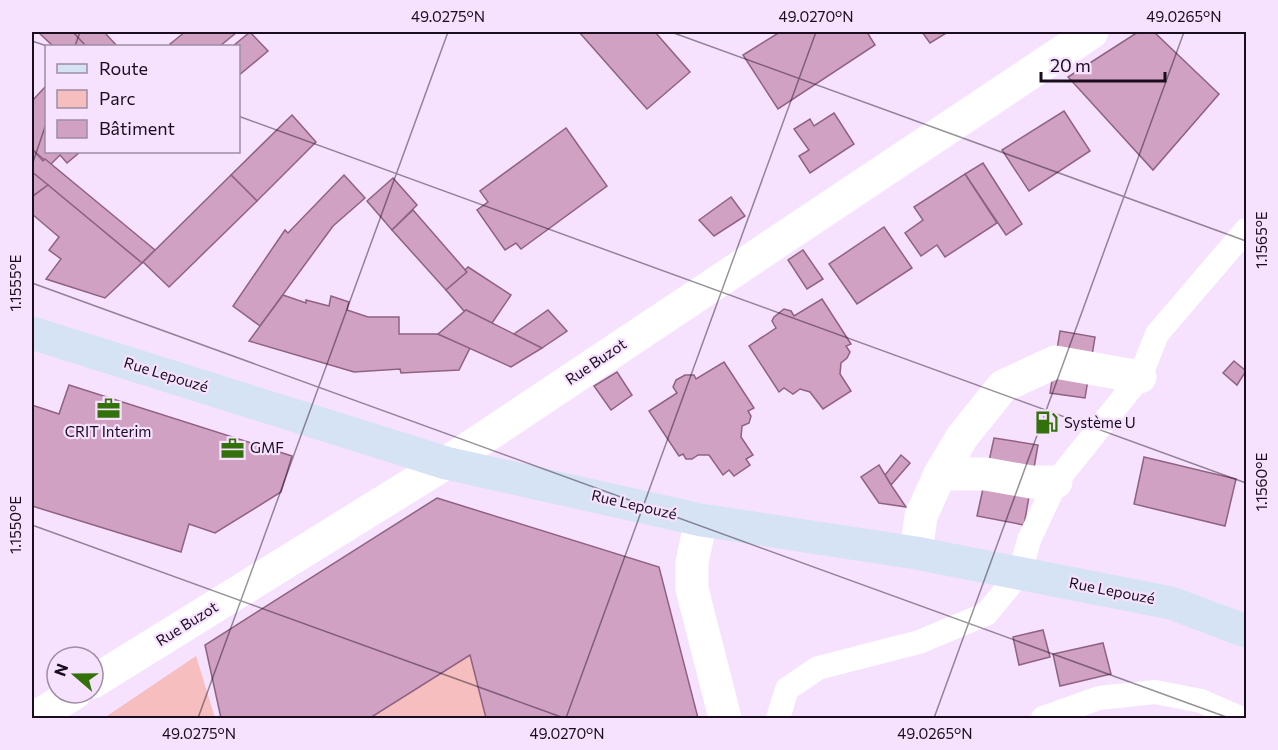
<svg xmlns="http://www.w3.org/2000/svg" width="1278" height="750" font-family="Commissioner,sans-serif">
<rect width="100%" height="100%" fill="#f6e1fe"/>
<g fill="#f6bebf">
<path d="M470,655L486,718H370Z"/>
<path d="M196,656L215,718H104Z"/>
</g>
<g fill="#d1a1c3" stroke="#8f6282" stroke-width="1.5">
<path d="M38,32H73L86,46H53Z"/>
<path d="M73,32H107L105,33L117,46H86Z"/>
<path d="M185,32H237L220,46H172L170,44Z"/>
<path d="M250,32L268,51L238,76V46H233Z"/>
<path d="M579,32H655L690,72L647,109Z"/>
<path d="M780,32H867L875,45L778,109L743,55Z"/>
<path d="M922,32H948L930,43Z"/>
<path d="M1138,32H1154L1219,94L1153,170L1068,77Z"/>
<path d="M46,86V152H80L67,163L60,155L50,165L32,149V101Z"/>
<path d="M1064,111L1090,151L1029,191L1002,150Z"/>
<path d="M834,113L854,144L810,173L799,156L809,150L794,129L810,119L814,126Z"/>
<path d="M292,115L316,142L257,201L231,175Z"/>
<path d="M566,128L607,186L521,249L516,243L505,250L477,210L488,202L480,191Z"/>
<path d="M32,149L43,161L45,159L155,250L142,263L32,172Z"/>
<path d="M983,163L1022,224L1006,235L965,174Z"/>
<path d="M32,172L48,185L34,195L32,193Z"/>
<path d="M965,174L997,223L945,257L937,245L921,256L905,233L923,220L914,207Z"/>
<path d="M231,175L257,201L169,287L143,262Z"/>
<path d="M344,175L365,198L333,226L260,326L233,306L285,230L288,233Z"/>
<path d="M393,178L417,205L392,230L367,201Z"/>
<path d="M48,185L142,263L105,298L46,279L61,259L49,250L59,237L32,214V197Z"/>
<path d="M731,197L745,216L714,236L699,220Z"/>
<path d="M413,210L467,272L446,290L392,230Z"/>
<path d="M884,227L912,268L857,304L829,264Z"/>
<path d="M803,250L823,279L807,289L788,260Z"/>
<path d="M468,267L511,295L492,323L466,310L464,311L446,290L467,272L465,270Z"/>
<path d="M283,295L306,303V300L329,306L331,296L349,302L347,310L368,317H399V334H438L470,348L459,370L401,373L400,369L354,372L249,341Z"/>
<path d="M822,299L851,344L846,346L850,352L847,358L841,363L840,374L851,391L823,409L810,392L800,389L793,394L784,388L779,392L749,346L776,328L772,321L774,317L784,309L791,311L794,316Z"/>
<path d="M466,310L542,348L511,367L438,334Z"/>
<path d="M548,310L567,331L542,348L514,334Z"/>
<path d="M1060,331L1095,337L1085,398L1050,393Z"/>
<path d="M1234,361L1246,371L1237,385L1223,373Z"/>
<path d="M724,362L754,408L748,411L751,416L749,423L742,426L741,437L753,455L746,459L750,465L734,476L729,470L723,475L709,455H698L692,459H686L683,454L679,456L649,411L677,393L673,387L676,380L685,375H694L696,379Z"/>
<path d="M617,372L632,395L611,410L594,386Z"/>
<path d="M69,385L292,456L281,492L215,533L189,524L181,552L32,506V405L59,414Z"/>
<path d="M994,438L1038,445L1024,525L977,516Z"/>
<path d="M901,455L910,463L891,485L885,475Z"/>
<path d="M1144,457L1236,479L1225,526L1134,504Z"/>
<path d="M879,465L891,485L906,507L879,503L861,477Z"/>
<path d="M437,498L659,567L698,718H486L470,655L370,718H221L205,645Z"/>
<path d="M1043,630L1050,657L1019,665L1013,637Z"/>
<path d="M1103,643L1111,674L1060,686L1053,654Z"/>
</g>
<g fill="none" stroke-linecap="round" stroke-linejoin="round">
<g stroke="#fff" stroke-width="24">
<path d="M778,718L787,689L818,668L919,642L986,614L1020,573L1029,540L1056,482L1140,377L1157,334L1246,230"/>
<path d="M1043,718L1099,698L1155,692L1201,701L1240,718"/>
</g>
<g stroke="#fff" stroke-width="33">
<path d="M940,474L962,437L1003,386L1055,362L1140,377"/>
<path d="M701,520L692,562V589L725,718"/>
<path d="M916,553L921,516L940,474H986L1031,482H1056"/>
<path d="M93,682L446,463L1092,32"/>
<path d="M34,718L75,693"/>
</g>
<path stroke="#d6e3f5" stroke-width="33" d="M32,333L446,463L701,520L916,553L1171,603L1246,631"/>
</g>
<path fill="none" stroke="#1a0e1e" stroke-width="1.5" stroke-opacity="0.45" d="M671,32L1246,241M32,41L47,46M75,46L80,32M238,116L1246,483M32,165L46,124M32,283L1229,718M32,525L564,718M198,718L448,32M566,718L816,32M934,718L1184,32"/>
<defs>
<symbol id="office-bare" viewBox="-9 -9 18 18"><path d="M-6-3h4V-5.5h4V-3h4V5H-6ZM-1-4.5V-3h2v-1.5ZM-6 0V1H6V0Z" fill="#33720a" stroke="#f6e1fe" stroke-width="2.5" paint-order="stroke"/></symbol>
<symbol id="fuel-bare" viewBox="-9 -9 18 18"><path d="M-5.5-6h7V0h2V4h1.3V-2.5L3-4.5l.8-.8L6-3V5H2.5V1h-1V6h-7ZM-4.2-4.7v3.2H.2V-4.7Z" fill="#33720a" stroke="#f6e1fe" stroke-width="2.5" paint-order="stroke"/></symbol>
</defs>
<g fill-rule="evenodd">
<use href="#office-bare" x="92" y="392" width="33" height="33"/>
<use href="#fuel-bare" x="1030" y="406" width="33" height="33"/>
<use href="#office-bare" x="216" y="432" width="33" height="33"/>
</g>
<g text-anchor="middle" stroke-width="4.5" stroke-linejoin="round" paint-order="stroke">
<g font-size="15" fill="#1a0e1e" stroke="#f6e1fe">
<text transform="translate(596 362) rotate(-34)" y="5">Rue Buzot</text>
<text transform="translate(166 375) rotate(17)" y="5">Rue Lepouzé</text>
<text transform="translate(634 505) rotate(13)" y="5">Rue Lepouzé</text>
<text transform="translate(1112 591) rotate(11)" y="5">Rue Lepouzé</text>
<text transform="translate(187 624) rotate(-32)" y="5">Rue Buzot</text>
</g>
<g font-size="15" fill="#1a0e1e" stroke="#f6e1fe" text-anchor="start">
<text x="1064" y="428">Système U</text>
<text x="108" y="437" text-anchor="middle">CRIT Interim</text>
<text x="250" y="453">GMF</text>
</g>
</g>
<rect width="1278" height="750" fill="none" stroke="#f6e1fe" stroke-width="66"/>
<rect x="45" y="45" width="195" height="108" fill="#f6e1fe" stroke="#9e8da4" stroke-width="1.5"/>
<rect x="57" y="64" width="30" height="9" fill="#d6e3f5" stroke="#9e8da4" stroke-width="1.5"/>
<text x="99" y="75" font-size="18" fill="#1a0e1e">Route</text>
<rect x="57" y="90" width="30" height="18" fill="#f6bebf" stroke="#9e8da4" stroke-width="1.5"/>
<text x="99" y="105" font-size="18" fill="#1a0e1e">Parc</text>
<rect x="57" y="120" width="30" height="18" fill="#d1a1c3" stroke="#9e8da4" stroke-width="1.5"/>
<text x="99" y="135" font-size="18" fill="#1a0e1e">Bâtiment</text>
<g transform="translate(75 675) rotate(290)"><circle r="28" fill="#f6e1fe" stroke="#9e8da4" stroke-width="1.5"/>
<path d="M0-4.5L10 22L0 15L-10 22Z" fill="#33720a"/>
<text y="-9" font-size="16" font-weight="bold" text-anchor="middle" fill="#1a0e1e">N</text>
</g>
<path d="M1041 72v9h124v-9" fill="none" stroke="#1a0e1e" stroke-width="3"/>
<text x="1050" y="72" font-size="18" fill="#1a0e1e" stroke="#f6e1fe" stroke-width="4.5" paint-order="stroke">20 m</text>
<rect x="33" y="33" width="1212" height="684" fill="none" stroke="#1a0e1e" stroke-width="2"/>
<g font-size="15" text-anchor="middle" fill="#1a0e1e">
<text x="448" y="22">49.0275°N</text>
<text x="816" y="22">49.0270°N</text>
<text x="1184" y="22">49.0265°N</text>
<text transform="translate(1262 240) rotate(-90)" y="5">1.1565°E</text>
<text transform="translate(16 283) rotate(-90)" y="5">1.1555°E</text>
<text transform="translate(1262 482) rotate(-90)" y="5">1.1560°E</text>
<text transform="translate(16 525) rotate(-90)" y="5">1.1550°E</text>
<text x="199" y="739">49.0275°N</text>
<text x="567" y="739">49.0270°N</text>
<text x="935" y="739">49.0265°N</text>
</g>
</svg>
